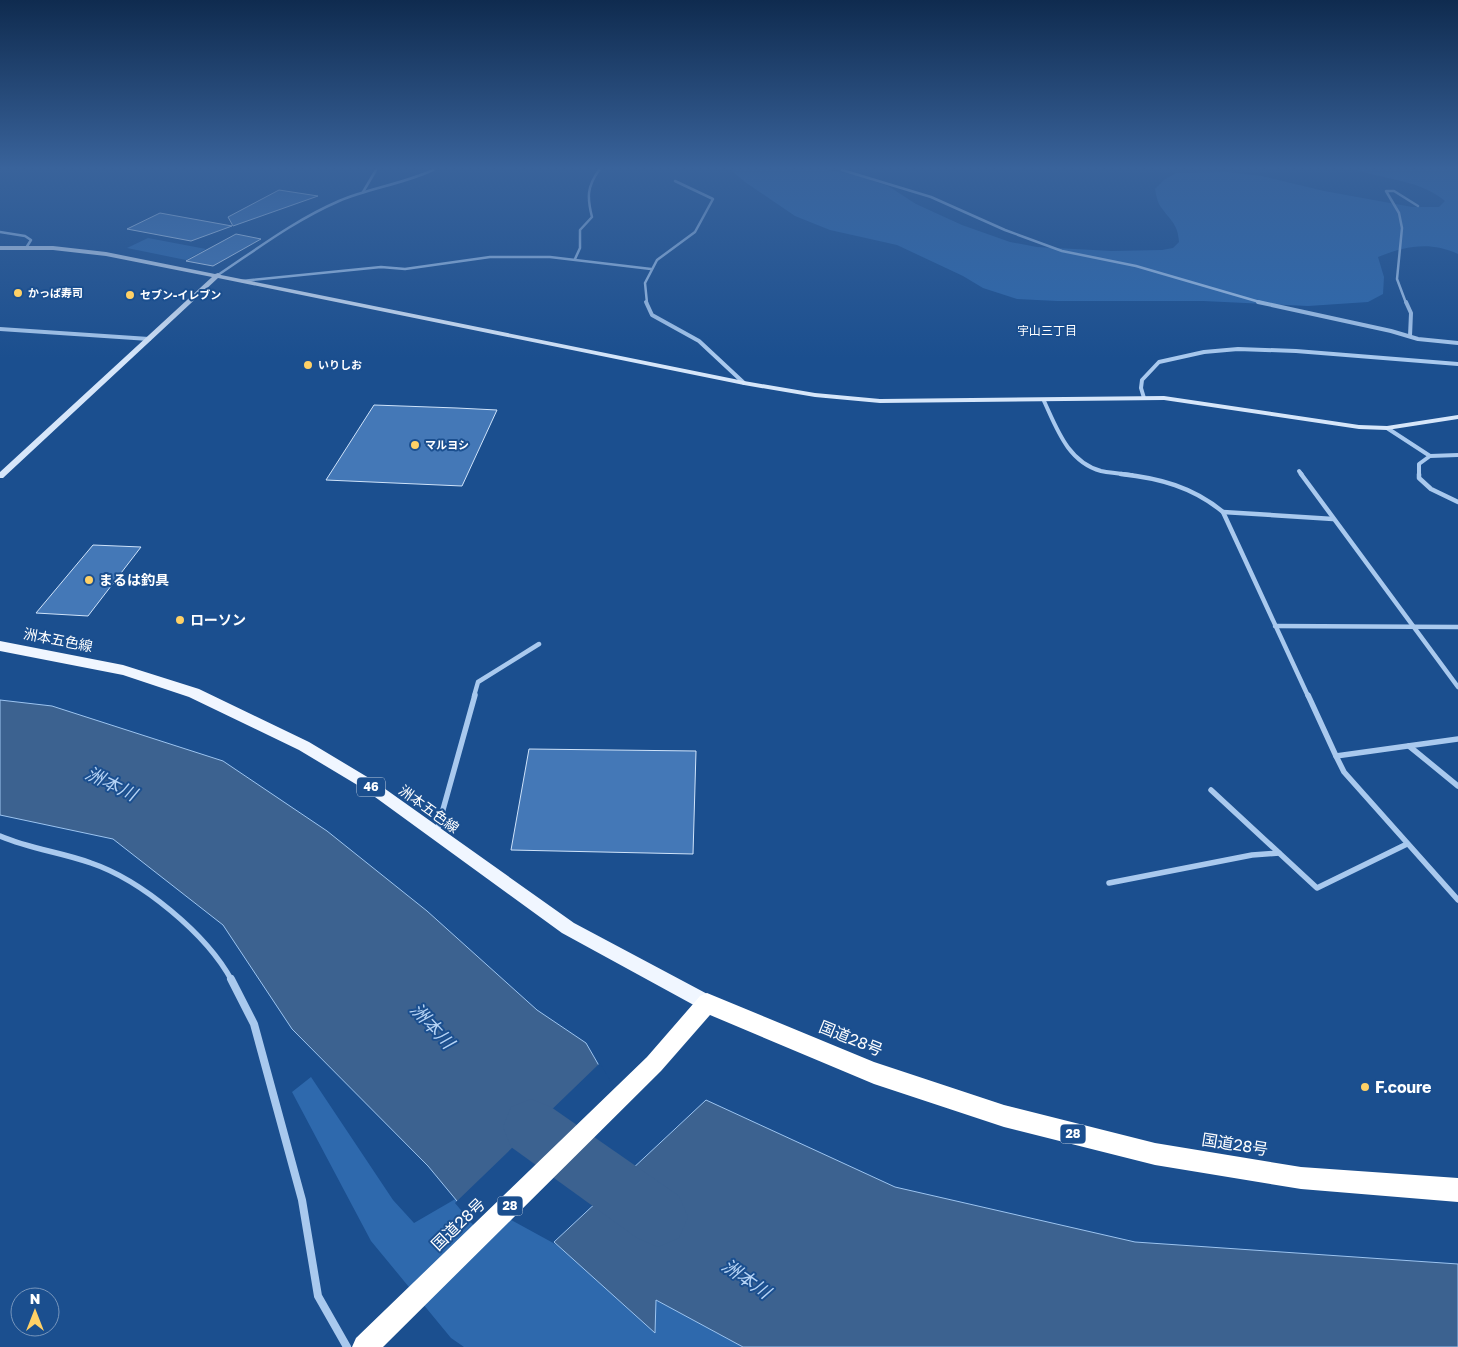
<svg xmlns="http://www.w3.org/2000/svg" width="1458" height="1347" font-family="'Golos Text','Noto Sans JP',sans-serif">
<rect width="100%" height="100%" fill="#1b4f8f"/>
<g fill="#2e69ad">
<path d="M731,170H827L856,175L888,186L916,204L962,225L1010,242L1037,247L1112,251L1162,250L1173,248L1179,242C1178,222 1168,219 1159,204C1157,200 1156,194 1155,189L1164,180L1176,173L1227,172L1262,176L1324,191L1412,207H1439L1445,201C1420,180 1387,180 1357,170H1458V254C1430,241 1405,246 1378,257L1384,277L1383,294L1368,302L1308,306L1203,301H1057L1017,299L983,288L963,276L897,245L830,230L795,216L745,182Z"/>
<path d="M148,238L206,249L186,260L127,248Z"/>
<path d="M311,1077L393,1200L414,1223L464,1194L743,1347H464L451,1338L371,1241L292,1092Z"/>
</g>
<g fill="#3c6290" stroke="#9cc4f0">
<path d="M0,700L52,706L223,761L327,831L427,911L537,1010L586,1043L613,1090L476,1224L428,1166L292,1029L223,925L113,839L0,815Z"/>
<path d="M706,1100L895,1187L1135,1242L1458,1264V1347H743L656,1300L655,1333L554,1242Z"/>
</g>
<path fill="#1b4f8f" d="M600,1063L615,1089L474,1226L455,1203Z"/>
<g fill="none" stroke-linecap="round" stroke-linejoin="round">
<path fill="#3c6290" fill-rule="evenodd" d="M531,1099L551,1107L679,1196L688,1217L679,1238L658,1247L637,1238L511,1147L503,1127L511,1107Z"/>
</g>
<g fill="#4478b7" stroke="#cfe3fa">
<path d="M279,190L318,196L233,226L228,217Z"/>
<path d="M160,213L232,226L191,241L127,229Z"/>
<path d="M236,234L261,239L213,266L186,261Z"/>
<path d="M374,405L457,408L497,410L462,486L326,480Z"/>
<path d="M93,545L141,547L88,616L36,613Z"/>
<path d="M529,749L696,751L693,854L511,850Z"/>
</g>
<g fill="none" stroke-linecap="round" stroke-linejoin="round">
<g stroke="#a9c9ee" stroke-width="2.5">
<path d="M842,170L931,197L1005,230L1062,251L1136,266L1263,303"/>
<path d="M363,192L376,170"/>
<path d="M0,232L25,236L31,240L26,248"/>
<path d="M575,259L580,248V230L592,217C587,197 587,187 599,170"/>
<path d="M218,275C257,249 295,220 339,201C369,188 403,184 433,170"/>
<path d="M242,281L381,267L405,269L490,257H550L651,269"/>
<path d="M647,303L645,283L657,260L695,232L713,199L675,181"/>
<path d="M1406,303L1397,279L1402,228L1399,213L1386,191H1394L1418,206"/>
</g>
<g stroke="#a9c9ee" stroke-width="4">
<path d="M646,302L652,315L699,341L744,383"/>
<path d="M1258,302L1391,331L1418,339L1458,343"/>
<path d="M1406,302L1411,313L1410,336"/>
<path d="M0,329L149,339"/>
<path d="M1144,398L1141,388L1142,380L1159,362L1204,352L1238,349L1296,351L1458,364"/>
<path d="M1044,401C1057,429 1068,462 1101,471C1111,473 1122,474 1132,475"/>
<path d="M1387,428L1430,456"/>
<path d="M1299,471L1302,475"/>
<path d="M1419,475V464L1430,456L1458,455"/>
</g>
<g stroke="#a9c9ee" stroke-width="4.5">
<path d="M1121,474C1159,478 1193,487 1223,512L1308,696"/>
<path d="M1301,474L1458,687"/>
<path d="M1419,474V478L1431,489L1458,502"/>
<path d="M1223,512L1333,519"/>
<path d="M1275,626L1458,627"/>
<path d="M474,696L478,682L539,644"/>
</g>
<g stroke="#a9c9ee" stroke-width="5.5">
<path d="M1308,695L1336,756L1458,739"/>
<path d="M1409,746L1458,786"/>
<path d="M1336,756L1344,772L1458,900"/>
<path d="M1211,790L1317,888L1407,844"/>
<path d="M437,831L475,695"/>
<path d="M0,836C30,849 61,852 91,863C141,880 207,934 232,981"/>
<path d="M1109,883L1252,855L1279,853"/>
</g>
<path stroke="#a9c9ee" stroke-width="8" d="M231,979L254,1024L302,1200L318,1296L347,1347"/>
<path fill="#d6e6fa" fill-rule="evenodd" d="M0,246H53L106,252L215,274L218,273L221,275L744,381L815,393L880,399L1164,396L1359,425L1387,426L1458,415V419L1387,430L1359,429L1164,400L880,403L815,397L744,385L218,278L3,478H0V472L212,277L106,256L53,250H0Z"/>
<path fill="#f0f6ff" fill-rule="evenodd" d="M0,641L123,665L199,689L309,742L374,781L574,923L713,997L715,1003L713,1009L707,1011L701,1009L562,933L364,789L299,750L189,697L123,675L0,651Z"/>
<path fill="#fff" fill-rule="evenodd" d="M707,993L874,1062L1004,1105L1155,1143L1301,1167L1458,1178V1202L1301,1189L1155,1165L1004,1127L874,1084L710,1015L661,1071L383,1347H352L356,1338L647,1057L700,996Z"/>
</g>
<linearGradient id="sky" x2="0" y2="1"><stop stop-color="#0f2b4f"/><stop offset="0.47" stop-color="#39639b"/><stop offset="1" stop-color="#39639b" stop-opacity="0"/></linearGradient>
<rect width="1458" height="358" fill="url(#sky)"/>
<g fill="#ffd166" stroke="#1b4f8f" stroke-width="2">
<circle cx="18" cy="293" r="5"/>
<circle cx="130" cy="295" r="5"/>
<circle cx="308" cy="365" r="5"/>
<circle cx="415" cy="445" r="5"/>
<circle cx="89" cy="580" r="5"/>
<circle cx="180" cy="620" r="5"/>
<circle cx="1365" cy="1087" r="5"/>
</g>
<g text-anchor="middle" stroke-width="4" stroke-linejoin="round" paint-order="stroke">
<g font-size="11" font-weight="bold" fill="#fff" stroke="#1b4f8f" text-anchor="start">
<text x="28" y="297">かっぱ寿司</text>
<text x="140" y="299">セブン-イレブン</text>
<text x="318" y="369">いりしお</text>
<text x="425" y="449">マルヨシ</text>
</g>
<g font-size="12" fill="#fff" stroke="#1b4f8f">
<text x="1047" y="335">宇山三丁目</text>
</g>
<g fill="#1b4f8f" stroke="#bbcadd" stroke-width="1">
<rect x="357" y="777.5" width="28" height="19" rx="4"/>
<rect x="1060.5" y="1124.5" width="25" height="19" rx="4"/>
<rect x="497.5" y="1196.5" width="25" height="19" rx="4"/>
</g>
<g font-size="12" font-weight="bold" fill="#fff">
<text x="371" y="791">46</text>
<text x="1073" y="1138">28</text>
<text x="510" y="1210">28</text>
</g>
<g font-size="14" font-weight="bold" fill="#fff" stroke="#1b4f8f" text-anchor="start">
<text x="99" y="585">まるは釣具</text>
<text x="190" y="625">ローソン</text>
</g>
<g font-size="14" fill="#fff" stroke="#1b4f8f">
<text transform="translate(58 640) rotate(11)" y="5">洲本五色線</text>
<text transform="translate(429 809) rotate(36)" y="5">洲本五色線</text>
</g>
<g font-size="16" fill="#fff" stroke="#1b4f8f">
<text transform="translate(851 1038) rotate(22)" y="6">国道28号</text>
<text transform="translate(1235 1144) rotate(9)" y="6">国道28号</text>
<text transform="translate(458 1224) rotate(-44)" y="6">国道28号</text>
</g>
<g font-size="16" font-weight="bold" fill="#fff" stroke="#1b4f8f" text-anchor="start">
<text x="1375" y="1093">F.coure</text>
</g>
<g font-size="18" font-style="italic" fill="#b5d3f5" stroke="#1b4f8f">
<text transform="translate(111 784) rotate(26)" y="6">洲本川</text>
<text transform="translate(432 1026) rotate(47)" y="6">洲本川</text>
<text transform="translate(746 1279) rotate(35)" y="6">洲本川</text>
</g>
</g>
<g transform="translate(35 1312)"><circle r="24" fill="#1b4f8f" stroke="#7695bc"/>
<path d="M0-4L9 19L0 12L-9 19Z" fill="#ffd166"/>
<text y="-8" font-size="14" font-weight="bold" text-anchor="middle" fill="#ffffff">N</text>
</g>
</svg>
